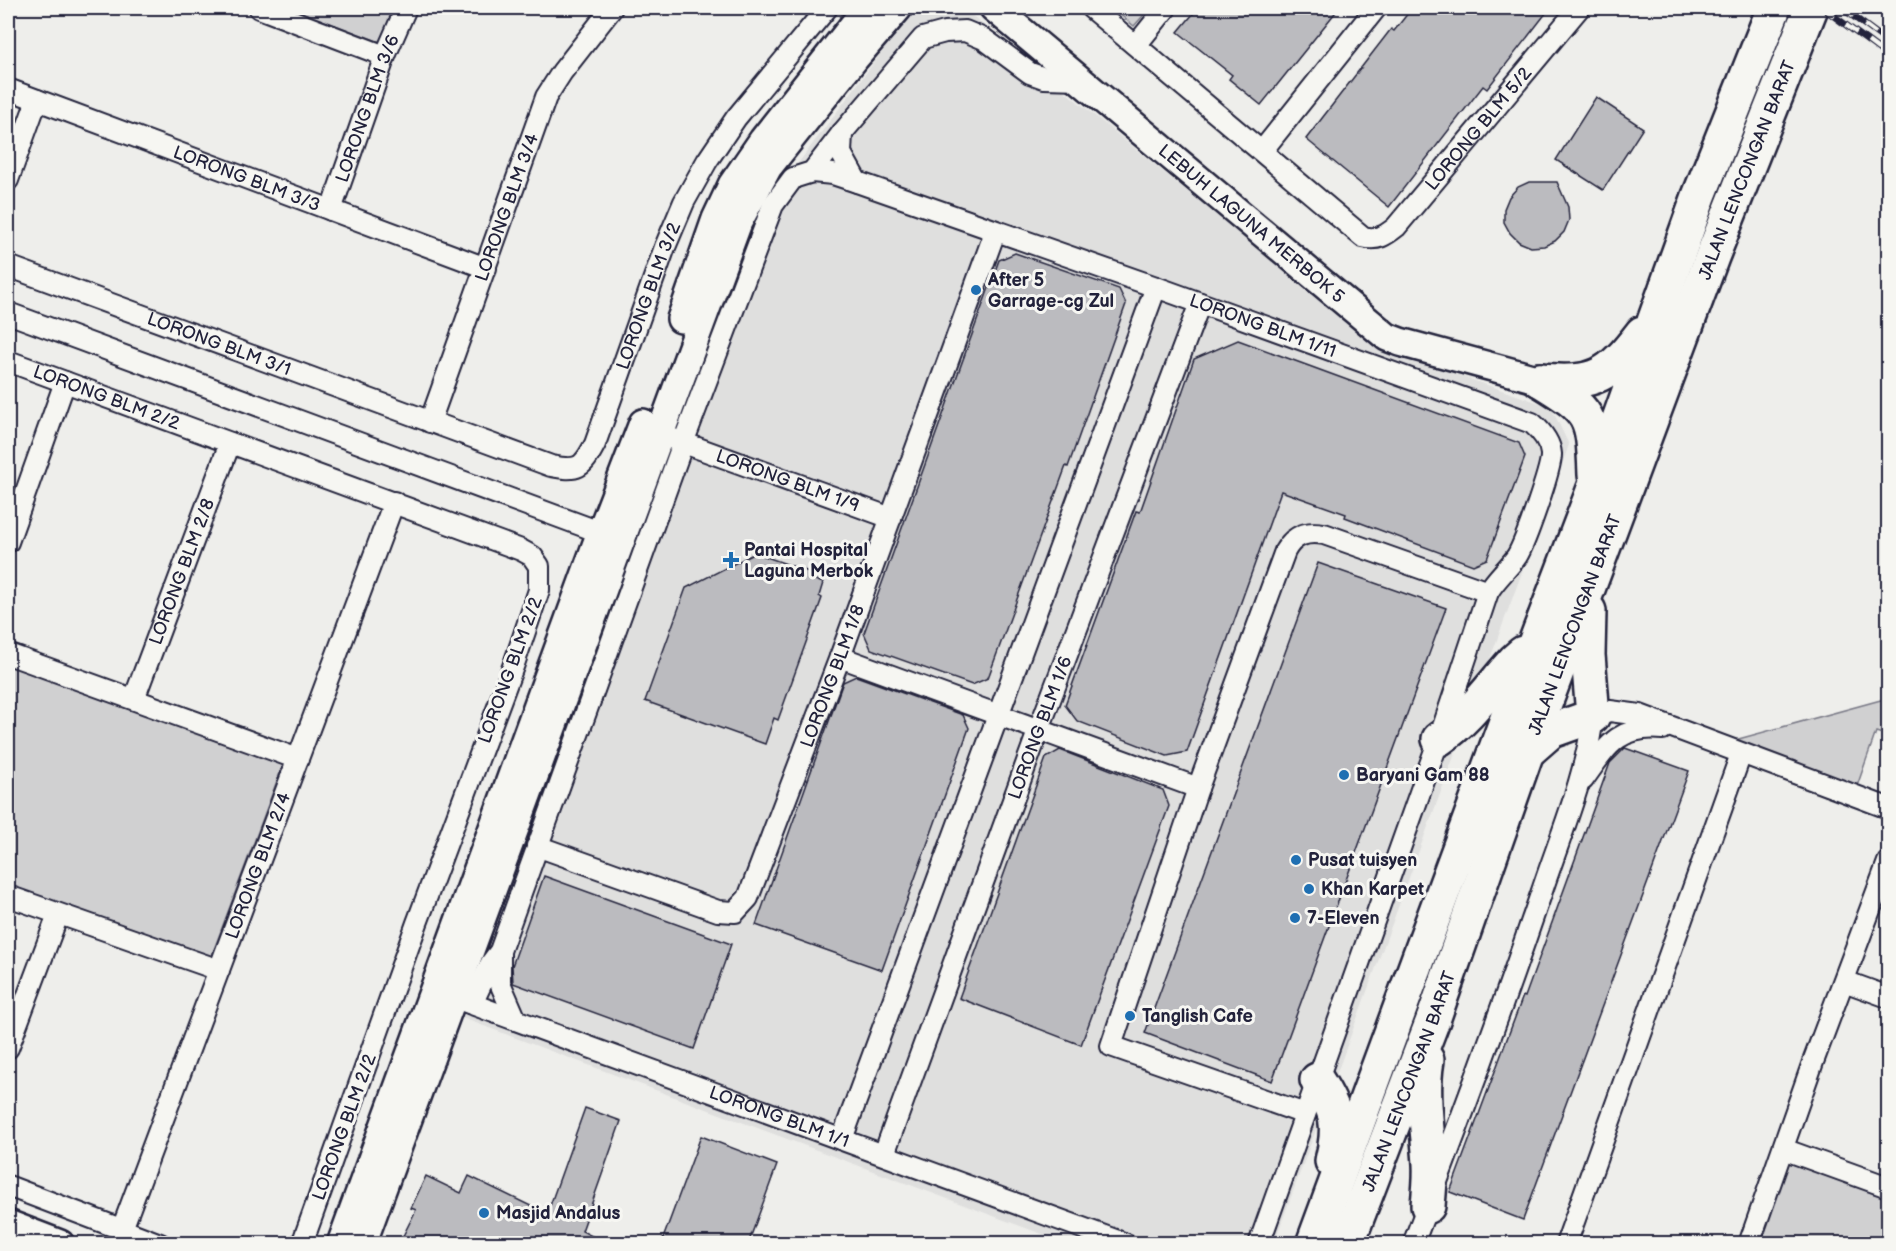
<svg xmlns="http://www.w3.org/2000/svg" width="1896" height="1251" font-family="'Balsamiq Sans',sans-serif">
<rect width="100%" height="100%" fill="#eeeeeb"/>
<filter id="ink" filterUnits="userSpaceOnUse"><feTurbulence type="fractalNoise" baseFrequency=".0167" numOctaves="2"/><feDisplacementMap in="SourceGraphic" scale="12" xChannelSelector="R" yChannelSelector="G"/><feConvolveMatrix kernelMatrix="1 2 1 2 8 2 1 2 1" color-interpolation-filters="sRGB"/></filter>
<g filter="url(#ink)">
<path fill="#dfdfde" d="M915,8H963L1379,348L1551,407L1569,445L1274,1243H1066L457,1016L747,231Z"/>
<g fill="#d0d0d1" stroke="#797986" stroke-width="1.5">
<path d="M290,8H397L380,42Z"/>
<path d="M1112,8H1150L1134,26Z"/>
<path d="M8,663L284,762L210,960L8,887Z"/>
<path d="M1888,698V736L1876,732L1856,789L1730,744L1735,740Z"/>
<path d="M1790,1159L1888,1194V1243L1758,1244Z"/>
</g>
<g fill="#bbbbbf" stroke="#22223b" stroke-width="1.5">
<path d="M1198,8H1339L1261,105L1229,79L1232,75L1178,32Z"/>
<path d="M1412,8H1550L1487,89L1483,86L1389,207L1306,139L1391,29L1394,31Z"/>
<path d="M1596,97L1643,128L1603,190L1556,160Z"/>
<path d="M1529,182H1557L1568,207L1569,220L1564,232L1555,241L1544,246L1531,247L1519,242L1510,233L1504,222V209L1509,197L1518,187Z"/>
<path d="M1015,253L1119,289L1126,304L1068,467L1066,466L988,678L972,685L871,649L864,633L999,260Z"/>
<path d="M1238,340L1519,443L1525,457L1487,559L1473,565L1345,517L1346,514L1281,491L1187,752L1167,756L1077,721L1065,705L1136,511L1140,512L1194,359Z"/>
<path d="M755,553L812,573L810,578L823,583L819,596L822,598L778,720L774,718L765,744L645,701L686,588Z"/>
<path d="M1318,563L1446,608L1272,1081L1145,1033Z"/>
<path d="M856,676L963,715L969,728L882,970L756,925L843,682Z"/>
<path d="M1625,748L1689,771L1523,1220L1450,1192L1523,996L1525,997L1610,763Z"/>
<path d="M1060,750L1163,790L1169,806L1081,1045L959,998L1046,758Z"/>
<path d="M544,876L731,944L694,1049L513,983L512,966Z"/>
<path d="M585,1108L621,1121L582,1231L607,1244H399L416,1210L411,1208L426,1176L461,1193L469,1176L547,1214Z"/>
<path d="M701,1136L777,1165L748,1244H661Z"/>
</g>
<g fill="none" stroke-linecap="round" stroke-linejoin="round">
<defs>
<g id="street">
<path d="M259,8L385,56"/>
<path id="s1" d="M1091,8L1363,237C1378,241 1386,235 1396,227L1579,8"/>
<path d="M1137,44L1166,8"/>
<path id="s2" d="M8,89L486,268"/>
<path d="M842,133L841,153L857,182"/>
<path d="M1262,151L1376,8"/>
<path id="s3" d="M812,172L833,174L857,182L1156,287L1532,423C1541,431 1550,441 1551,454C1552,467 1525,543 1517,556C1509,568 1497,577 1488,592L1439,739L1259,1244"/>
<path d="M8,180L37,100"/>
<path id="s4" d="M331,210L385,56L406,8"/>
<path id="s5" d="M8,266L551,466C578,471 582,469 595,444L665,247L684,202L707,161L736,118L827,8"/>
<path d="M8,313L613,537"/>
<path id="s6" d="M8,361L521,550L532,556L539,566V590L514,664L417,923L302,1244"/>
<path id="s7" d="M430,422L546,97L562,72L612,8"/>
<path id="s8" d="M673,439L891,518"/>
<path d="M8,542L65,382"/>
<path d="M8,654L298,759"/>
<path d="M840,657L1198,788"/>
<path id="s9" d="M134,699L230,443"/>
<path d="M1583,780C1606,748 1618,724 1663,729"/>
<path id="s10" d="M537,846L718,911L735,912L748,898L840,657L995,232"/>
<path d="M8,896L219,970"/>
<path d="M500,953V983L516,1020"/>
<path d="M1844,981L1888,997"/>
<path id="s11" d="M461,1000L1126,1244"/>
<path d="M472,1004L491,963L500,951L683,443L773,205L793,178L812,172L842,133L923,38L945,32L965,31L984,39L1030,73L1044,78L1080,79"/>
<path d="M8,1048L58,915"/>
<path d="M1305,1114L1111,1046L1198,788L1285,551C1294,535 1306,531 1324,534L1488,592"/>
<path d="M842,1139L1156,287"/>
<path d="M1783,1149L1888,1187"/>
<path id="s12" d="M884,1154L1039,729L1200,303"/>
<path d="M8,1186L160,1244"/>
<path id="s13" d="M122,1229L394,502"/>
<path d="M1413,1244C1458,1128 1501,1011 1541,894C1560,836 1586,777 1593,716L1610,711L1640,715L1888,808"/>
<path d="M1566,1244L1741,754"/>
<path d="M1749,1244L1813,1062L1888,862"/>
</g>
<g id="secondary">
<path id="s14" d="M994,8L1387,337L1400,342L1540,380"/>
<path d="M681,319L716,219L732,185L763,140L867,8"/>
<path d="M8,1224L60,1244"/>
<path d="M341,1244L601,532L643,423"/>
<path d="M362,1244L738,222L768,167L855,58L898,8"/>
</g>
<g id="highway">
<path d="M1540,380C1596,385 1609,376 1642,333"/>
<path d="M1540,380C1591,411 1593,415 1595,475"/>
<path d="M1439,739C1469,719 1491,686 1515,660L1523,653L1529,652"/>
<path d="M1527,752L1551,731L1593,716L1588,655L1589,611"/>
<path d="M1427,1060C1421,1095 1428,1129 1430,1164C1431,1178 1429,1192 1428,1206"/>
<path d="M1317,1080C1337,1111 1341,1124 1332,1161"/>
<path d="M1313,1244L1532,651L1595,486L1699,196L1774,8"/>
<path id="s15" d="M1347,1244L1433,1020L1527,752L1712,257L1811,8"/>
</g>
</defs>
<use href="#street" stroke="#22223b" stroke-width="24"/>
<use href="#secondary" stroke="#22223b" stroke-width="32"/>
<use href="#highway" stroke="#22223b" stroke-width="38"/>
<use href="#street" stroke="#f6f6f2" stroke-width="20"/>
<use href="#secondary" stroke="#f6f6f2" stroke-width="27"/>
<use href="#highway" stroke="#f6f6f2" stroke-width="33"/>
<defs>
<g id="rail">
<path d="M1823,8L1888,56"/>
<path d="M1842,8L1888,42"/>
</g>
</defs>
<use href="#rail" stroke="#22223b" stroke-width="7"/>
<use href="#rail" stroke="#f6f6f2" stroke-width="4.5" stroke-dasharray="14" stroke-linecap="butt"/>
</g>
</g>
<g fill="#1f6fb2" stroke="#f6f6f2" stroke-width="2">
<circle cx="976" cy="290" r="6"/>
<path d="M728 551h6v6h6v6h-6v6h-6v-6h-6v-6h6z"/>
<circle cx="1344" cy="775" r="6"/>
<circle cx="1296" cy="860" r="6"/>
<circle cx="1309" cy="889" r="6"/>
<circle cx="1295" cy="918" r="6"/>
<circle cx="1130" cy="1016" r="6"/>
<circle cx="484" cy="1213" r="6"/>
</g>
<g text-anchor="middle" stroke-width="6" stroke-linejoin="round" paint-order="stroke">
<g font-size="18" fill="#22223b" stroke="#f6f6f2">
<text dy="6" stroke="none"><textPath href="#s4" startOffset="108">LORONG BLM 3/6</textPath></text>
<text dy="6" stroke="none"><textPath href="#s1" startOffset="520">LORONG BLM 5/2</textPath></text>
<text dy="6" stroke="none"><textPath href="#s15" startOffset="1146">JALAN LENCONGAN BARAT</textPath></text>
<text dy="6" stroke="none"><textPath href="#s2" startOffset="255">LORONG BLM 3/3</textPath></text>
<text dy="6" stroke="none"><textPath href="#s7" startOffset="228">LORONG BLM 3/4</textPath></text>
<text dy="6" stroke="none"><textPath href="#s14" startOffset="336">LEBUH LAGUNA MERBOK 5</textPath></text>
<text dy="6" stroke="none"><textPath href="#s5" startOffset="792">LORONG BLM 3/2</textPath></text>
<text dy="6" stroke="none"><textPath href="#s3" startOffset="477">LORONG BLM 1/11</textPath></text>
<text dy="6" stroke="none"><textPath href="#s5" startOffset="225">LORONG BLM 3/1</textPath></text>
<text dy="6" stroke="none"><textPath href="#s6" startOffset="105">LORONG BLM 2/2</textPath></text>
<text dy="6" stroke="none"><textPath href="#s8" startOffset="122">LORONG BLM 1/9</textPath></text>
<text dy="6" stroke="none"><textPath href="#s9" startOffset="136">LORONG BLM 2/8</textPath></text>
<text dy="6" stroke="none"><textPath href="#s15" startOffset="660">JALAN LENCONGAN BARAT</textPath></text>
<text transform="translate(510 670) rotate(-70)" y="6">LORONG BLM 2/2</text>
<text dy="6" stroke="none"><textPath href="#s10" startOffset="466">LORONG BLM 1/8</textPath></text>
<text dy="6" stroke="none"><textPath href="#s12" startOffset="454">LORONG BLM 1/6</textPath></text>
<text dy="6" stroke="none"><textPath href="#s13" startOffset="388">LORONG BLM 2/4</textPath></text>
<text dy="6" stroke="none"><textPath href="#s15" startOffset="174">JALAN LENCONGAN BARAT</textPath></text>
<text dy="6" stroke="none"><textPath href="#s11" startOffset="339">LORONG BLM 1/1</textPath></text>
<text transform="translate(344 1127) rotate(-70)" y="6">LORONG BLM 2/2</text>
</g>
<g font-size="18" font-weight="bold" fill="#22223b" stroke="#f6f6f2" text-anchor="start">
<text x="988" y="286">After 5<tspan x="988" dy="21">Garrage-cg Zul</tspan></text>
<text x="744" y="556">Pantai Hospital<tspan x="744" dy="21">Laguna Merbok</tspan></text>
<text x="1356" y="781">Baryani Gam 88</text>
<text x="1308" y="866">Pusat tuisyen</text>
<text x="1321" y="895">Khan Karpet</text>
<text x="1307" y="924">7-Eleven</text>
<text x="1142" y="1022">Tanglish Cafe</text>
<text x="496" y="1219">Masjid Andalus</text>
</g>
</g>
<rect width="1896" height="1251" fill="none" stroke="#f6f6f2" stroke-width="30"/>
<rect x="15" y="15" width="1866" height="1221" fill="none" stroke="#22223b" stroke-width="2" filter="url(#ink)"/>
</svg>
